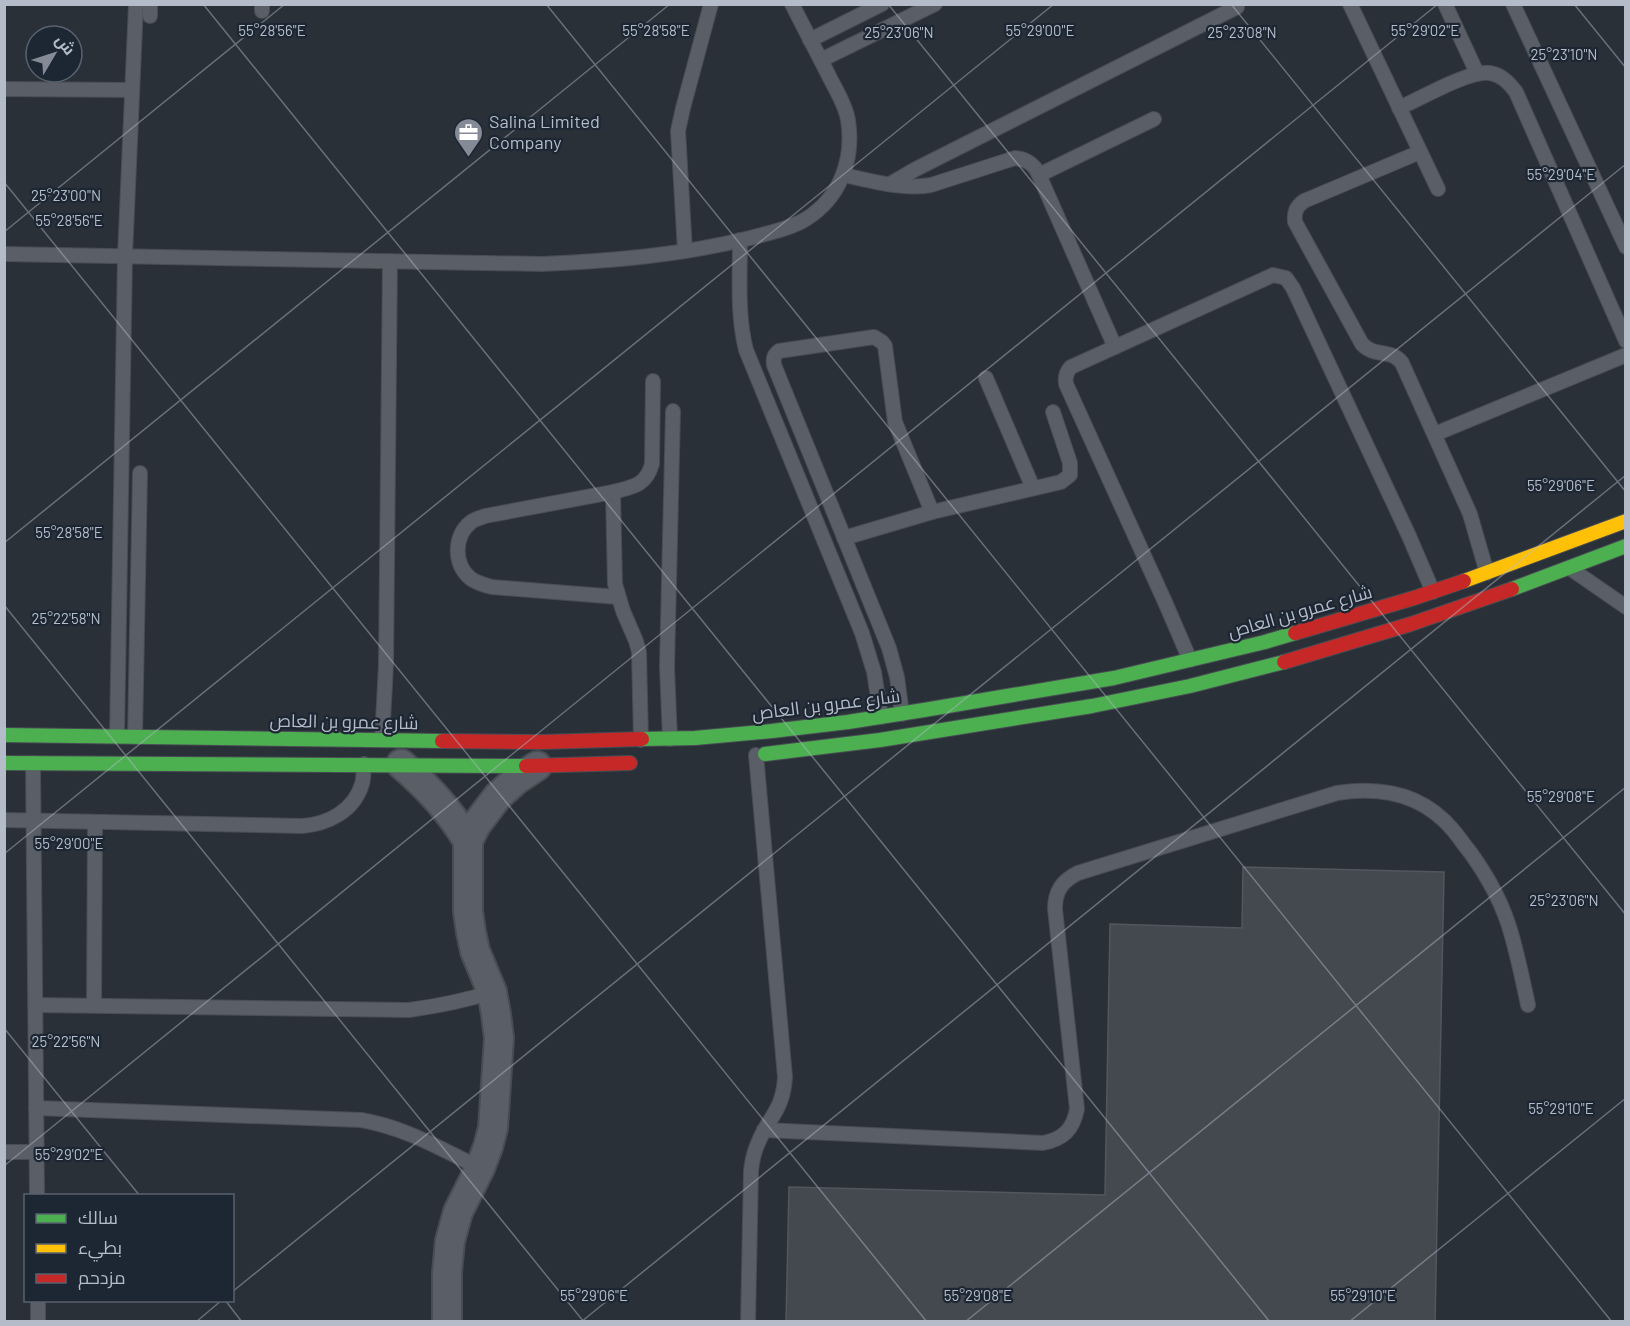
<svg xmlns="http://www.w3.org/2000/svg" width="1630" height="1326" font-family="Barlow,Cairo,sans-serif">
<rect width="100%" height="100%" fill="#2a3038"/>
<path fill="#444950" stroke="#52575f" stroke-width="1.5" d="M1243,867L1444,872L1435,1322H786L789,1187L1105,1195L1110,924L1242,928Z"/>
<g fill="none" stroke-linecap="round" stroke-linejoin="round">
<defs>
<g id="lane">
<path d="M1350,4L1438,189"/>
<path d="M1445,4L1477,73"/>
<path d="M1513,4L1626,247"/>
<path d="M262,11V4"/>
<path d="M150,16V4"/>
<path d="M810,40L882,4"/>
<path d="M821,60L935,4"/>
<path d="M4,89L132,90"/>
<path d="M1399,108C1420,99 1469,70 1490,73C1502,75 1509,83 1516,92L1626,341"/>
<path d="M1420,152L1304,201C1296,207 1294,212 1295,222L1362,344C1375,358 1391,348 1402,363L1470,514L1487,573"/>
<path d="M844,175C872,181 902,190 931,185L1015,158C1027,159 1034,164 1039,175L1115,347"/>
<path d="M1039,175L1154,119"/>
<path d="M890,184L916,169L1237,7"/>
<path d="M740,240C740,276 737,315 746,350L862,633L874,672L881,717"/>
<path d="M685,251L678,131L683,108L711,4"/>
<path d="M4,254L542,264C612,261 682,255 750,238C768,233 790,229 806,219C841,197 854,159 848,120C846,107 838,93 832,82C819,56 805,30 792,4"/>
<path d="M986,378L1033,488"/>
<path d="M1435,434L1626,355"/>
<path d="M613,492L615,584L623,611L636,641L639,652L641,740"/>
<path d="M844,538L932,512L1061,482L1070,475V463L1053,412"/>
<path d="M1571,569L1626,607"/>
<path d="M618,597L492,587C484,585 476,583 470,578C453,563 454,536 471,522C475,519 480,518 485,516L613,492C632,487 646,486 652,464L653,381"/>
<path d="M1190,660L1165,602L1066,384C1065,377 1066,372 1071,367L1273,275L1286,278L1293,288L1409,536L1433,592"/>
<path d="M902,714L897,677L889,648L774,365C773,358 774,355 779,351L874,337L882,342L885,346L895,422L932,512"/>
<path d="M117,736L125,256L136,4"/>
<path d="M135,737L140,473"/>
<path d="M670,739L667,667L673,411"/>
<path d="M382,740L386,665L390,261"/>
<path d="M33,763L37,1196"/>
<path d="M4,820L302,826C328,824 354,811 362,784C364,778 363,770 364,764"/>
<path d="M35,1005L409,1010C438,1006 464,1001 492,992"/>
<path d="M94,1005L95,822"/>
<path d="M36,1108L361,1120C404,1127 441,1149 480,1168"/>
<path d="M764,1130L1043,1143C1063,1139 1073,1130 1077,1109L1055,909C1055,891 1062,881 1078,873L1337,793C1382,786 1423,794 1453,830C1459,837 1464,845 1470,852C1488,877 1503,904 1511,933C1518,957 1523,981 1528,1005"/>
<path d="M4,1152H37"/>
<path d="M38,1300V1322"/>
<path d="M748,1322L751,1171C752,1161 754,1152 758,1143C769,1116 783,1111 785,1077L756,755"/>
</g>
<g id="street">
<path d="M401,764C429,788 449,810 468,841"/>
<path d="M447,1322V1272L450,1241L458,1212L480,1168L488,1147L493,1128L499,1038L496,1014L492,992L475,951L471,932L468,911V841L476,825L498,796L516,780L537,766"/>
</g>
<g id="fast">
<path d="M1512,589L1626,546"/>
<path d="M4,735L442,741"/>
<path d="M642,739L695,738L772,731L848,722L924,710L1114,678L1265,642L1295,633"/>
<path d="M765,754L880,740L1092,706L1190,686L1284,662"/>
<path d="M4,763L526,766"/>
</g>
<path id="slow" d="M1464,581L1626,521"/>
<g id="jam">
<path d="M1295,633L1414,598L1464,581"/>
<path d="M1284,662L1411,624L1512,589"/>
<path d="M442,741L542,742L642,739"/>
<path d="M526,766L630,763"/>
</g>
</defs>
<use href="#lane" stroke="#484c53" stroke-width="16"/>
<use href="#street" stroke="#484c53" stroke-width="32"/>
<use href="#fast" stroke="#484c53" stroke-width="16"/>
<use href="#slow" stroke="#484c53" stroke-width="16"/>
<use href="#jam" stroke="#484c53" stroke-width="16"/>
<use href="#lane" stroke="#5a5e66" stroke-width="14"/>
<use href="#street" stroke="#5a5e66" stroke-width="28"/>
<use href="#fast" stroke="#4caf50" stroke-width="14"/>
<use href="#slow" stroke="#ffc107" stroke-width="14"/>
<use href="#jam" stroke="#c62828" stroke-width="14"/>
</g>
<path fill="none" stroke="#b4bcc9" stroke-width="1.5" stroke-opacity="0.45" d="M203,4L1270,1322M546,4L1612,1322M888,4L1626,915M1231,4L1626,492M1574,4L1626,68M4,182L927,1322M4,232L285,4M4,543L670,4M4,605L584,1322M4,854L1054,4M4,1028L140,1196M4,1166L1438,4M232,1292L1626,164M225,1300L242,1322M196,1322L222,1300M581,1322L1626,475M965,1322L1626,787M1349,1322L1626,1098"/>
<defs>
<symbol id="office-pin" viewBox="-11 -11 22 30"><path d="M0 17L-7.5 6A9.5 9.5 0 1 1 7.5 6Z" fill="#848b96" stroke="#1d2633"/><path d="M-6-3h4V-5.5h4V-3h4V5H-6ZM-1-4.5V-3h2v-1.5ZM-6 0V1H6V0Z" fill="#fff"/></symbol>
</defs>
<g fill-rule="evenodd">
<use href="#office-pin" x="452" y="116" width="33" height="45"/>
</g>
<g text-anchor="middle" stroke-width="4.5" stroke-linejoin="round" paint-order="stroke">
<g font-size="18" fill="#b4bcc9" stroke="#1d2633" text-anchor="start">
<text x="489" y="128">Salina Limited<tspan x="489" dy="21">Company</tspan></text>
</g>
<g font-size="18" fill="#b4bcc9" stroke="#1d2633">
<text transform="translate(1300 612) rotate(-16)" y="6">شارع عمرو بن العاص</text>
<text transform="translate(826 705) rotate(-7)" y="6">شارع عمرو بن العاص</text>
<text transform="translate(344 722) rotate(1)" y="6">شارع عمرو بن العاص</text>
</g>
</g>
<g font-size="15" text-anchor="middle" fill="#b4bcc9" stroke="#1d2633" stroke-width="4.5" stroke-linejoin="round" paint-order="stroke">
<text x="1425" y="36">55°29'02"E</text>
<text x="272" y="36">55°28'56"E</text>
<text x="656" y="36">55°28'58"E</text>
<text x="1040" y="36">55°29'00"E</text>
<text x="899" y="38">25°23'06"N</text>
<text x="1242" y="38">25°23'08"N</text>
<text x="1564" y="60">25°23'10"N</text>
<text x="1561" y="180">55°29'04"E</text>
<text x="66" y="201">25°23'00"N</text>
<text x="69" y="226">55°28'56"E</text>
<text x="1561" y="491">55°29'06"E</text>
<text x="69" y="538">55°28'58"E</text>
<text x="66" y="624">25°22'58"N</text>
<text x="1561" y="802">55°29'08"E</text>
<text x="69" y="849">55°29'00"E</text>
<text x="1564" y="906">25°23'06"N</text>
<text x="66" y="1047">25°22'56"N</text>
<text x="1561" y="1114">55°29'10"E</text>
<text x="69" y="1160">55°29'02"E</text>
<text x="594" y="1301">55°29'06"E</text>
<text x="978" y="1301">55°29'08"E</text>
<text x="1363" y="1301">55°29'10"E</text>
</g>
<rect width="1630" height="1326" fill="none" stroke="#b4bcc9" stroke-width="12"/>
<rect x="24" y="1194" width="210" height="108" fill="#1d2633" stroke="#59626f" stroke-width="1.5"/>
<rect x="36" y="1214" width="30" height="9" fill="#4caf50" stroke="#59626f" stroke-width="1.5"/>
<text x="78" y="1224" font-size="18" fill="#b4bcc9">سالك</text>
<rect x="36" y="1244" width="30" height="9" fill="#ffc107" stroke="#59626f" stroke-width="1.5"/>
<text x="78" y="1254" font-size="18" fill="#b4bcc9">بطيء</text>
<rect x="36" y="1274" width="30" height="9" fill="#c62828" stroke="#59626f" stroke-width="1.5"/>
<text x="78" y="1284" font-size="18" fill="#b4bcc9">مزدحم</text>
<g transform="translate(54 54) rotate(51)"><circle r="28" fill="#1d2633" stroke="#59626f" stroke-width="1.5"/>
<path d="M0-4.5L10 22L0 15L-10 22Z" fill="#848b96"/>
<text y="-9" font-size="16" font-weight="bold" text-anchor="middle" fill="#b4bcc9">ش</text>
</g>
</svg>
